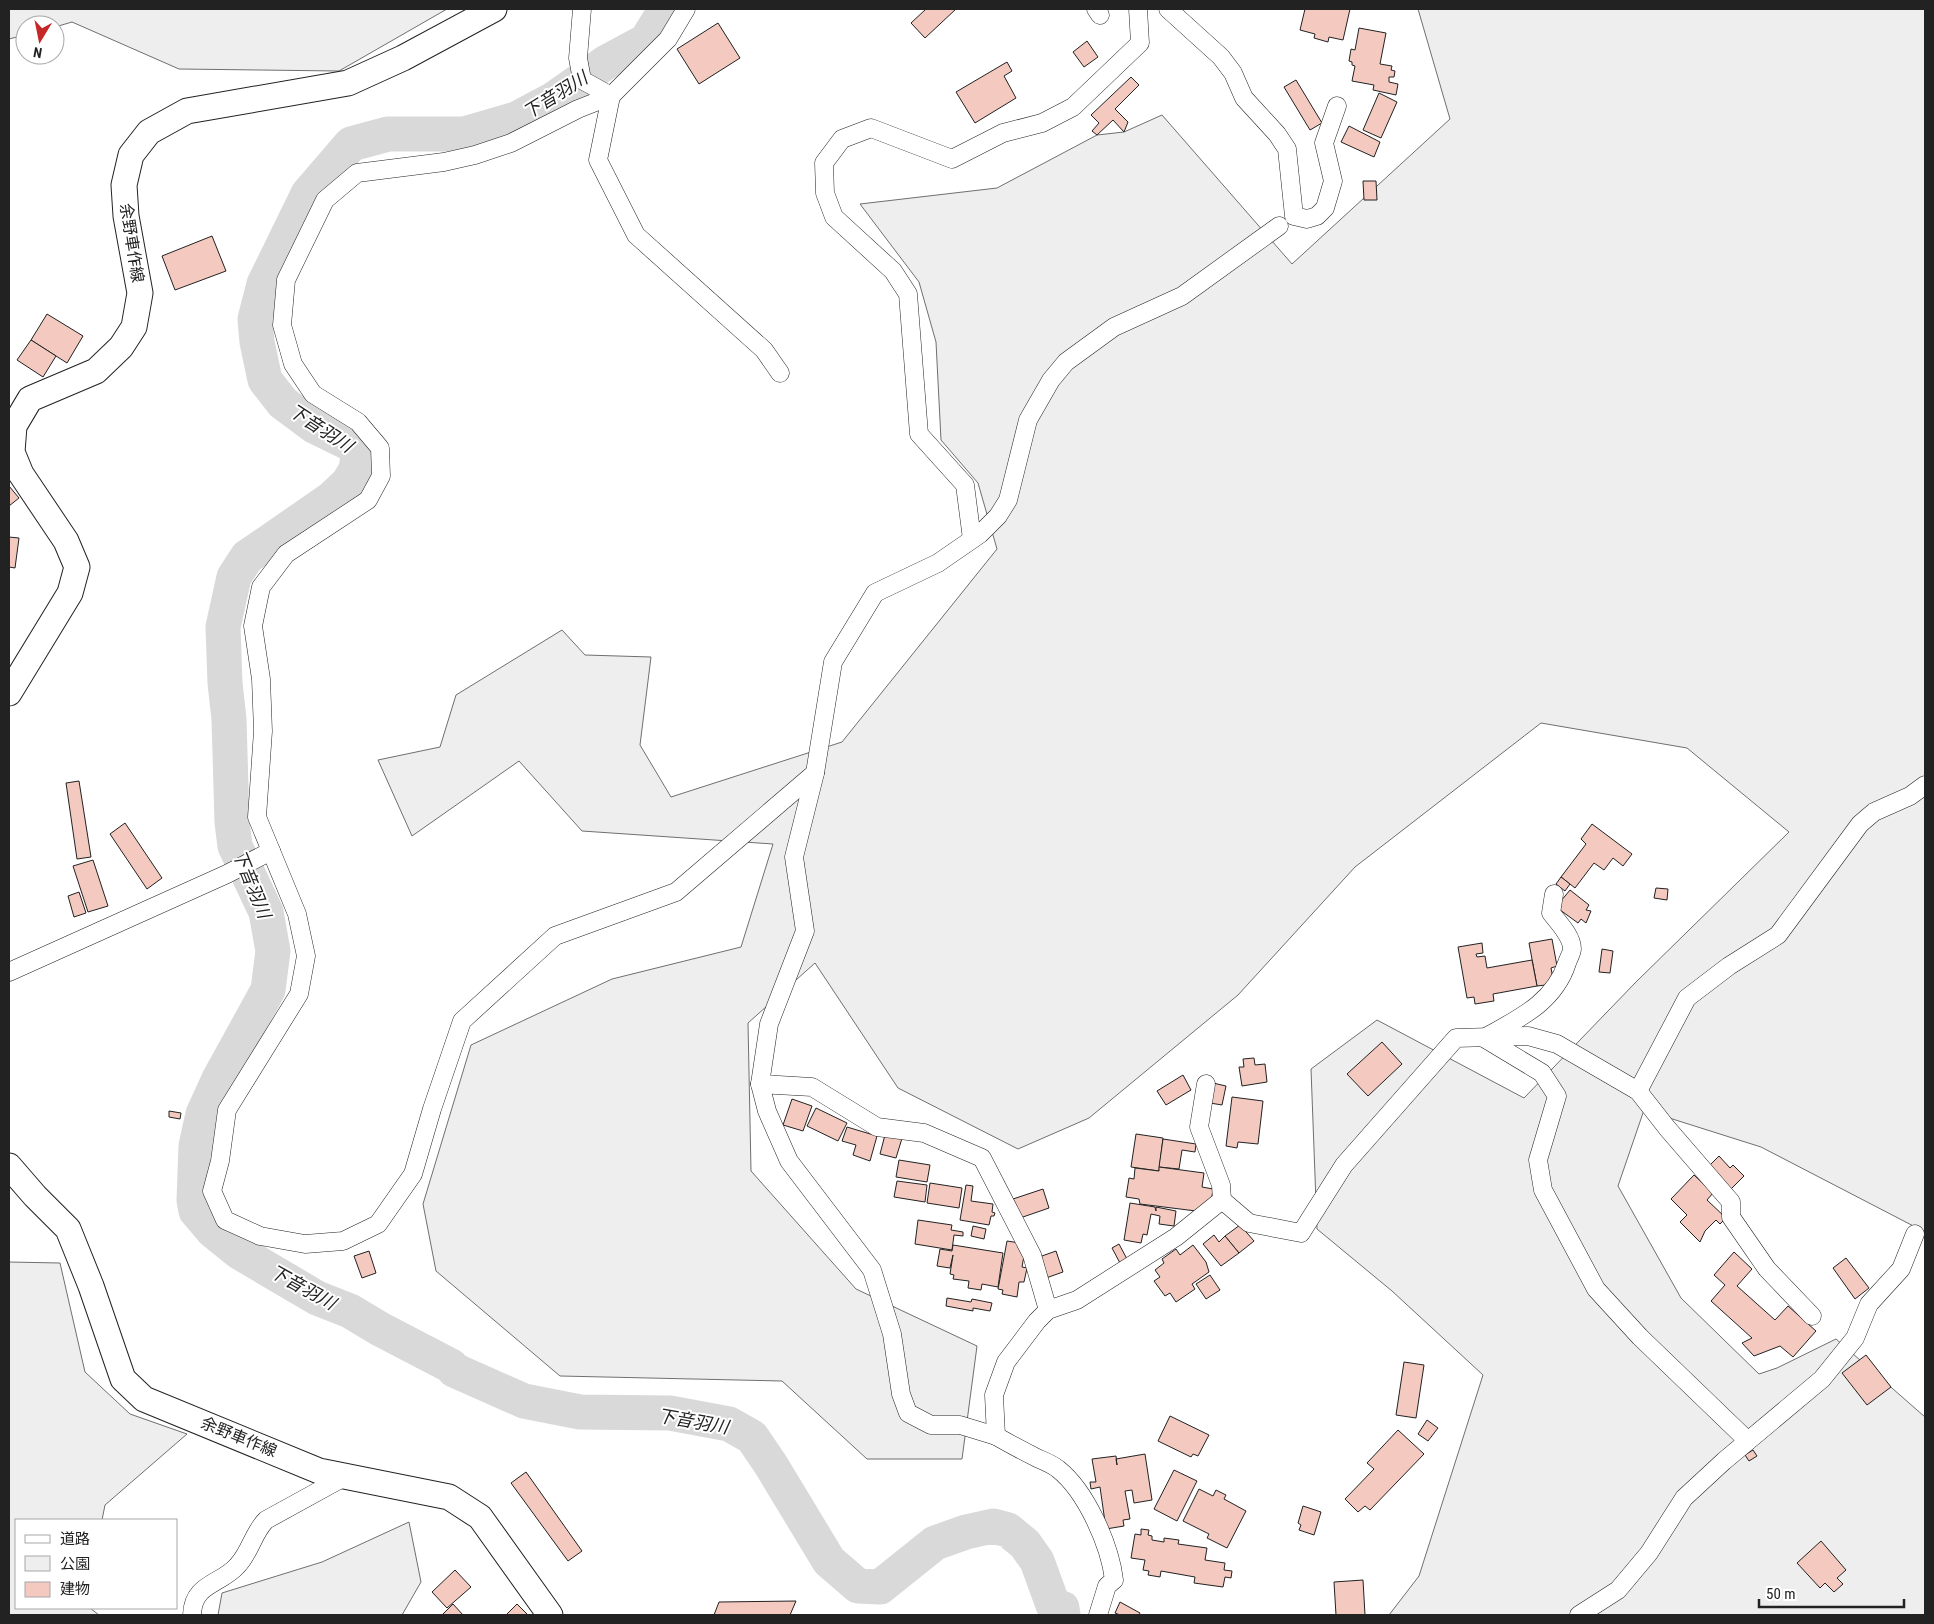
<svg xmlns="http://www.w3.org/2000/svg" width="1934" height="1624" font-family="'Roboto Condensed','Noto Sans JP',sans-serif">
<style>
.green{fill:#eee;stroke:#6f6f6f}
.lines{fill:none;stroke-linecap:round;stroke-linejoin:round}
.river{stroke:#d9d9d9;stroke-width:35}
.building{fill:#f3c9c0;stroke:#222}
.street-casing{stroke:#222;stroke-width:19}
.secondary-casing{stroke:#222;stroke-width:27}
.street{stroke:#fff;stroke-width:18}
.secondary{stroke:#fff;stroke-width:25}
.labels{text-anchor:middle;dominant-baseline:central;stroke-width:4;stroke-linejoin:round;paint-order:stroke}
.street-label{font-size:16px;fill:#222;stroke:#fff}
.water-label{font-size:18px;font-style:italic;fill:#222;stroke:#fff}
</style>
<rect width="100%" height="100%" fill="#fff"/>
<!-- green -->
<g class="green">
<path d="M9,9H447L339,71L179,69L72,22L55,27V25H25V35L9,39Z"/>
<path d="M1418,9H1925V1232L1761,1147L1644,1110L1618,1186L1681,1298L1759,1374L1777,1368L1836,1339L1925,1417V1615H1389L1419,1576L1483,1375L1392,1291L1317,1229L1311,1069L1377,1020L1524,1098L1636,982L1789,832L1687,748L1541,723L1355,867L1238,995L1089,1118L1018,1149L898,1088L815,963L748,1023L751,1171L856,1289L977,1346L962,1459H867L782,1381L560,1376L436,1271L423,1204L471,1045L612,979L741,947L773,844L582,831L519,761L412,836L378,760L440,747L456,695L562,630L585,655L651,657L640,745L671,797L842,742L997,549L978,483L941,440L936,342L919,282L860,204L997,188L1097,135L1124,132L1162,115L1292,264L1450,119Z"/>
<path d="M9,1262L60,1263L85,1372L130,1414L187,1434L105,1505L102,1520H16V1608H90L99,1615H9Z"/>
<path d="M409,1522L421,1582L402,1615H218L222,1593L322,1562Z"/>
</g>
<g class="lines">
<!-- river -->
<path class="river" d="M666,9L646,41L605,63L552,100L516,119L464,134H388L351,144L308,194L264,284L255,319L257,342L265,380L283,403L314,426L359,448L356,470L348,483L331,499L247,557L234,577L223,627L225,683L229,719L232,822L235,846L266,912L273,951L268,990L219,1079L203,1114L196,1146L194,1200L196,1211L213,1231L239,1252L317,1298L350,1311L380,1329L451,1366L454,1370L524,1401L580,1412L670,1413L729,1424L752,1437L771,1465L829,1561L858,1586L880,1587L935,1543L966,1532L993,1526L1008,1530L1025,1544L1037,1561L1053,1605L1062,1608L1063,1615"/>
</g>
<!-- building -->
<g class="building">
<path d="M926,9H956L925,38L911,23Z"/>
<path d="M1305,9H1350L1343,40L1329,37L1328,42L1314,38L1315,34L1300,30Z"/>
<path d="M718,23L740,58L699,84L677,49Z"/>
<path d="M1359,28L1386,33L1380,64L1392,66L1391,70L1395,71L1394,77H1389V82L1398,84L1396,95L1373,90L1374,85L1352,81L1355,66L1352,65V62L1349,61L1351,49L1355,50Z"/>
<path d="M1087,41L1098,57L1084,67L1073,52Z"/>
<path d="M1007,62L1012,71L1004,76L1016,98L975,123L956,92Z"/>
<path d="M1131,77L1139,85L1115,109L1128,122L1124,132L1113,120L1097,135L1092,131L1099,123L1091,115Z"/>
<path d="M1296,80L1322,123L1310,130L1284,87Z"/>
<path d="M1379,93L1397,102L1381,138L1363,130Z"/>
<path d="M1349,126L1380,142L1374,157L1341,142Z"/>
<path d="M1363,181H1376L1377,200H1364Z"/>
<path d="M212,236L226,271L175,290L162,256Z"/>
<path d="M47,314L83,336L67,363L31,340Z"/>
<path d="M31,340L56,356L43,377L17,360Z"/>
<path d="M9,486L19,498L9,506Z"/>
<path d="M9,537L19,538L15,568L9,567Z"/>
<path d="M79,781L91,857L77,859L66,783Z"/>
<path d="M125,823L162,878L147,889L110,834Z"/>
<path d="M1592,824L1632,854L1623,866L1613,858L1604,870L1594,863L1575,888L1561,877L1586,844L1581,839Z"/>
<path d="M93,860L108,906L88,912L73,866Z"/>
<path d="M1561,877L1570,884L1565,891L1556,884Z"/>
<path d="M1656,888L1668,889L1667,900L1654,898Z"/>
<path d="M1570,890L1589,905L1586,910L1591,911L1586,923L1581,919L1578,923L1556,907Z"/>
<path d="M79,892L86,913L74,917L68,896Z"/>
<path d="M1552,939L1557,966L1551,968L1554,984L1537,986L1529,943Z"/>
<path d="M1482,943L1483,953L1476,954L1477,957L1485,956L1487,968L1532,960L1537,986L1493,994L1494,1001L1475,1004L1474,997L1467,998L1458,947Z"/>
<path d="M1602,949L1613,951L1610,973L1599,972Z"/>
<path d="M1382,1042L1402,1064L1368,1096L1347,1074Z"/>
<path d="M1254,1058L1255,1065L1265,1064L1267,1082L1242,1086L1239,1067H1244L1243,1059Z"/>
<path d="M1183,1075L1191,1090L1166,1105L1157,1091Z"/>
<path d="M1213,1083L1226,1086L1222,1105L1210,1103Z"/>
<path d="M1232,1097L1263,1101L1258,1144L1238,1142L1237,1148L1226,1146Z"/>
<path d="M792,1099L812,1106L803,1131L783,1125Z"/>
<path d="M816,1108L847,1123L838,1141L807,1126Z"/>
<path d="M169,1111L181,1113L180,1119L169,1117Z"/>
<path d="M847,1127L877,1136L870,1161L853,1155L856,1145L842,1141Z"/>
<path d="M886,1131L903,1135L896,1158L880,1154Z"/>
<path d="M1136,1134L1163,1138L1159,1171L1131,1167Z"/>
<path d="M1163,1139L1196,1144L1195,1152L1182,1150L1179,1169L1159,1167Z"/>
<path d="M1719,1156L1730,1168L1733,1165L1744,1176L1730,1190L1710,1165Z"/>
<path d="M899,1160L930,1165L927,1182L896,1177Z"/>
<path d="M1159,1167L1204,1173L1202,1187L1213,1189L1211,1203L1196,1211L1140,1204L1139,1199L1126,1197L1129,1178L1134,1179L1135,1168L1159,1171Z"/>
<path d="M1694,1175L1713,1193L1707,1200L1726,1218L1720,1224L1716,1220L1705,1231L1700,1242L1680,1222L1687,1215L1671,1199Z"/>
<path d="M897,1181L927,1185L925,1202L894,1197Z"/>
<path d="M930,1183L962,1188L959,1208L927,1203Z"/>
<path d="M966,1185L973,1186L971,1201L993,1204L992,1212L995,1213L994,1216H991L989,1225L960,1220Z"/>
<path d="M1043,1189L1049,1208L1020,1218L1013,1199Z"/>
<path d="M1130,1203L1155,1207L1156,1211V1207L1176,1211L1174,1226L1159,1224L1160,1216L1151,1214L1147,1235L1143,1234L1141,1243L1124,1240Z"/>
<path d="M918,1220L952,1225L951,1230L963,1232V1236L954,1235L952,1250L915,1244Z"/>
<path d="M1240,1225L1254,1241L1239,1253L1225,1236Z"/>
<path d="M973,1226L986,1229L984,1239L971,1236Z"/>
<path d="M1214,1235L1219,1242L1225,1236L1239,1253L1221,1266L1203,1244Z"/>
<path d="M1007,1241L1026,1244L1022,1267L1027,1268L1024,1282H1019L1017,1297L1002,1294L1003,1290L998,1289Z"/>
<path d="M1119,1244L1127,1259L1120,1263L1112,1248Z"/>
<path d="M953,1245L1003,1253L998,1287L982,1284L981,1290L968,1288L969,1281L953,1279L954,1275L950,1274L953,1255L950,1268L937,1266L940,1249L952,1251Z"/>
<path d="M1193,1245L1206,1262L1209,1272L1192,1284L1195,1289L1176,1302L1170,1293L1165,1296L1154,1281L1160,1277L1155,1270L1164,1263L1162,1259L1176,1249L1180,1255Z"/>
<path d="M369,1251L376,1273L362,1278L354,1256Z"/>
<path d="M1056,1251L1063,1272L1046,1278L1039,1257Z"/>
<path d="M1734,1252L1752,1269L1737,1286L1775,1320L1788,1306L1816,1331L1793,1357L1780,1346L1754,1356L1742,1343L1752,1338L1711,1301L1725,1285L1714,1275Z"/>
<path d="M1846,1258L1869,1288L1855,1299L1833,1268Z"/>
<path d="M1210,1275L1220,1290L1206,1299L1196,1284Z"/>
<path d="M947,1298L971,1302L972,1299L992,1303L990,1311L973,1308V1311L946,1306Z"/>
<path d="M1866,1355L1891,1387L1867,1405L1842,1373Z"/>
<path d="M1404,1362L1424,1365L1416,1418L1396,1415Z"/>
<path d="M1170,1416L1209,1435L1198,1456L1193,1454L1191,1457L1158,1441Z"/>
<path d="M1427,1420L1438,1428L1428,1441L1418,1434Z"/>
<path d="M1398,1430L1424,1454L1370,1510L1365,1506L1358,1512L1345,1499L1374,1469L1367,1463Z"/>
<path d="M1753,1450L1757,1456L1749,1461L1745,1455Z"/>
<path d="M1145,1454L1152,1500L1134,1503L1132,1490L1125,1491L1130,1519L1123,1520L1124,1526L1106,1529L1100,1487L1091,1489L1090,1482H1096L1092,1459L1116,1456L1117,1465L1116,1459Z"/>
<path d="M1174,1470L1197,1481L1177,1521L1154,1509Z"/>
<path d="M526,1472L582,1551L568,1561L511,1483Z"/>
<path d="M1199,1489L1213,1496L1216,1490L1226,1495L1224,1499L1246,1511L1227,1548L1207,1538L1209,1534L1183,1521Z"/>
<path d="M1303,1506L1321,1512L1314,1535L1299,1530L1301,1525L1298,1523Z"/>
<path d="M1141,1529L1149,1530L1148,1535L1152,1536V1540L1164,1542V1538L1179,1540L1178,1544L1207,1548L1205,1560L1225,1563L1224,1570L1232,1571L1231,1578L1225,1577L1223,1587L1194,1583L1195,1577L1161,1571L1160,1577L1148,1575L1149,1571L1143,1570L1145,1560L1131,1558L1135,1534L1141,1535Z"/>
<path d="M1821,1541L1846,1570L1837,1578L1843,1584L1834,1592L1825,1583L1820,1588L1797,1563Z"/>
<path d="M455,1570L471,1587L447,1608L432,1592Z"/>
<path d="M1363,1580L1365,1615H1336L1334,1582Z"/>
<path d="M796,1601L790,1615H714L719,1602Z"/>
<path d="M1120,1602L1140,1613L1139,1615H1120L1115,1613Z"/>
<path d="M453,1604L463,1615H442Z"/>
<path d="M517,1604L528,1615H506Z"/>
</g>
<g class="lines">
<defs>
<g id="street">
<path d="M582,9L578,58L582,80L611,96"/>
<path d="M686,9L668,39L611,96L578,109L511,143L475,155L444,162L357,173L325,200L286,280L282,325L293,364L313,394L358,422L380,448L381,476L368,500L286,554L261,587L253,626L261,679L263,731L257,817L297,914L306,956L299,994L227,1110L220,1161L212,1191L225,1220L260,1236L305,1244L343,1241L378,1224L413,1174L432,1109L462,1021L555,936L676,892L815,773"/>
<path d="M1096,9L1100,15"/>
<path d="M1168,9L1221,57L1233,73L1244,98L1277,134L1287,149L1294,216L1307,219L1317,216L1325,208L1333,181L1324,143L1337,106"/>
<path d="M611,96L598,160L636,235L764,350L780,373"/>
<path d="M972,539L965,485L919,434L908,294L893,271L834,217L825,193L824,163L842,139L871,128L952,159L1003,133L1042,123L1073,107L1140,43L1138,9"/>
<path d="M1554,894L1551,913C1558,922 1572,936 1572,949C1572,953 1568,959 1567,963C1554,1003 1518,1019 1484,1038L1542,1073L1557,1096L1538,1160L1543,1190L1596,1289L1640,1337L1748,1441"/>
<path d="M9,972L227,874L271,851"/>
<path d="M760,1084L767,1111L789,1161L872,1270L892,1334L901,1394L908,1413L931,1425H960L996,1436"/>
<path d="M1206,1084L1199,1127L1221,1185L1222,1200"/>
<path d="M1638,1091L1687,998L1729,966L1778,935L1860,824L1874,812L1910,796L1925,785"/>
<path d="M1048,1310L1032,1255L982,1158L924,1133L877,1127L812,1087L760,1084L769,1024L805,931L794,857L815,773L833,662L875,593L938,563L980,534L998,516L1008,500L1028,420L1051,380L1066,362L1114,327L1182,296L1279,226"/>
<path d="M192,1615C193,1583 220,1585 237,1566C250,1553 253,1533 266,1520L346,1476"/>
<path d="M1098,1615L1107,1586L1114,1580C1110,1545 1086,1491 1058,1469C1052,1464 1044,1461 1037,1458C1023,1451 1010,1444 996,1436L994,1395L1006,1362L1037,1321L1048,1310L1077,1300L1176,1237L1222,1200L1249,1223L1301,1233L1344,1165L1456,1038L1528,1036L1557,1044L1638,1091L1667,1128L1731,1202V1217L1767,1269L1812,1316"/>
<path d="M1579,1615L1618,1590L1649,1553L1684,1498L1724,1461L1822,1379L1855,1338L1869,1304L1901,1269L1915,1234"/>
</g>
<g id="secondary">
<path d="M9,693L70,593L77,567L66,541L21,474L12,452L14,426L30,399L96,371L121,347L134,327L140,293L126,216L124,185L131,155L149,132L187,111L348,83L403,58L494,9"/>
<path d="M9,1166L35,1196L68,1229L91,1286L123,1379L144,1399L319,1471L449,1497L480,1517L550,1615"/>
</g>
</defs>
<!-- street casing -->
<use href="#street" class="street-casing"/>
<!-- secondary casing -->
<use href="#secondary" class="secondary-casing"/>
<!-- street -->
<use href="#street" class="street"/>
<!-- secondary -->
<use href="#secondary" class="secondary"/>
</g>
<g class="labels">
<!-- street labels -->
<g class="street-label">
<text transform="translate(132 243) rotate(81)">余野車作線</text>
<text transform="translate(239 1437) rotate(22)">余野車作線</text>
</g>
<!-- water labels -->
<g class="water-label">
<text transform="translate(555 95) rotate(-32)">下音羽川</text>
<text transform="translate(321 428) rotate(33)">下音羽川</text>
<text transform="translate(252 884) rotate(68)">下音羽川</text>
<text transform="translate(303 1287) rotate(29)">下音羽川</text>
<text transform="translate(693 1421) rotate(10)">下音羽川</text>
</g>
</g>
<!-- border -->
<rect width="1934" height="1624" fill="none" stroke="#222222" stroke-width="20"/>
<!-- legend -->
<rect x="15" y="1519" width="162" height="90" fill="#ffffff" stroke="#a7a7a7"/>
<rect x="25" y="1535" width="25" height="8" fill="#ffffff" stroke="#a7a7a7"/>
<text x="60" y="1544" font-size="15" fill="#222222">道路</text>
<rect x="25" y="1556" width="25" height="15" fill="#eeeeee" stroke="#a7a7a7"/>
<text x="60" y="1569" font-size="15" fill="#222222">公園</text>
<rect x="25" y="1582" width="25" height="15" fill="#f3c9c0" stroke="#a7a7a7"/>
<text x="60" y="1594" font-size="15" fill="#222222">建物</text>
<!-- north arrow -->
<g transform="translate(40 40) rotate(190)"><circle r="24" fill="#ffffff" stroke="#a7a7a7"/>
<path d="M0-4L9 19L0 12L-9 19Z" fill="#c62828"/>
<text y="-8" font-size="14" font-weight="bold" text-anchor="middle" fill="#222222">N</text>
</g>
<!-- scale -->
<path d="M1759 1599v8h145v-8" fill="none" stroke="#222222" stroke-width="2.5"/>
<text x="1766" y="1599" font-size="15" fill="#222222" stroke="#ffffff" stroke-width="4" paint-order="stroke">50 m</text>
</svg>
